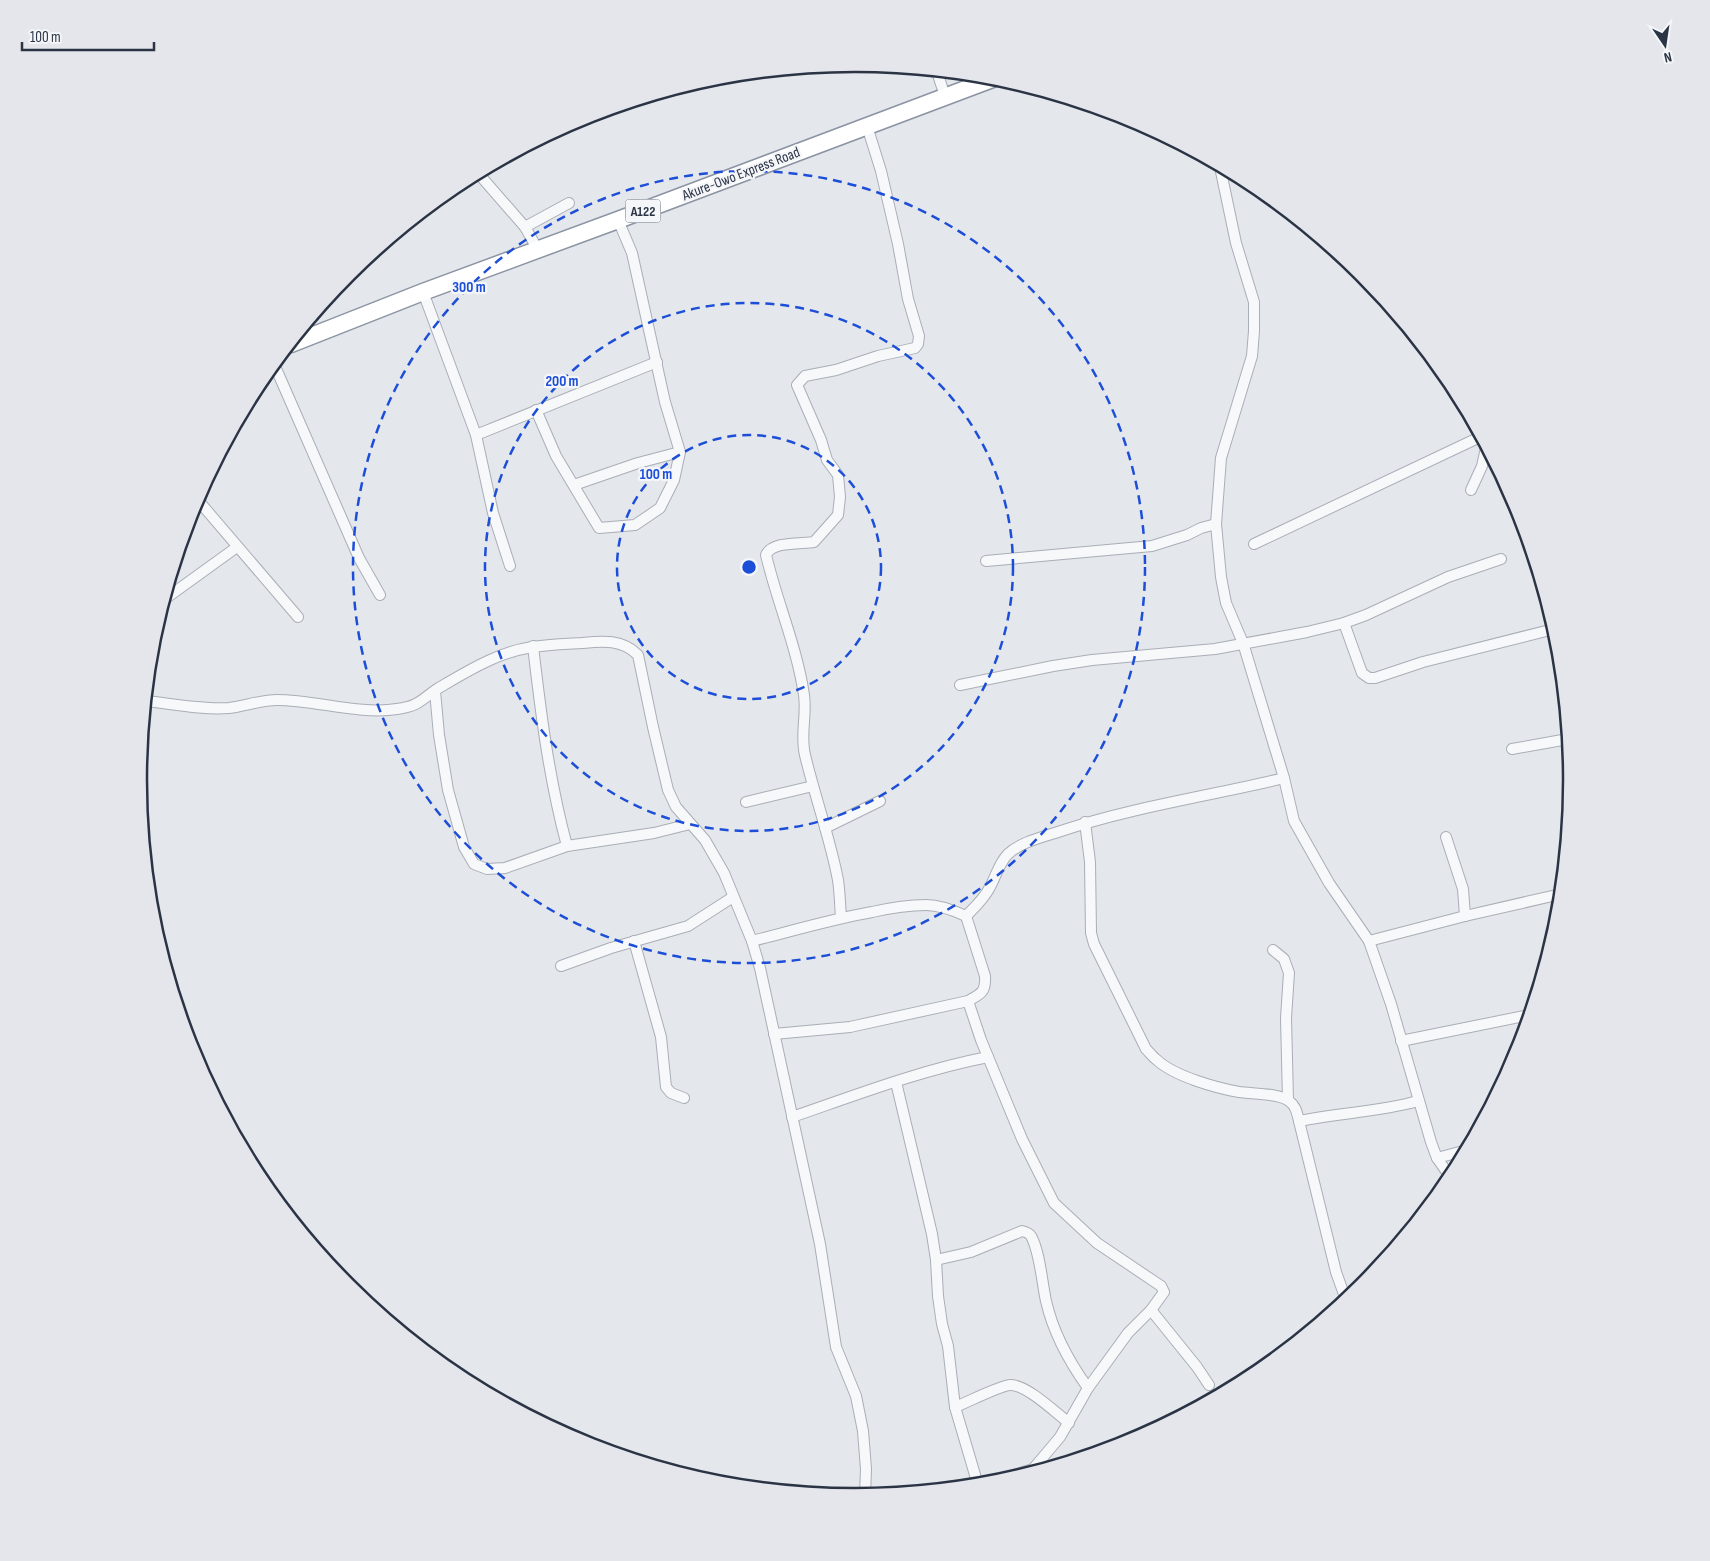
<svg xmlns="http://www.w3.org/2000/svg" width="1710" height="1561" font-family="'Sofia Sans Condensed',sans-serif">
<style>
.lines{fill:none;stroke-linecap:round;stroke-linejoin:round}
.minor-casing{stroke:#a9aeb7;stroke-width:12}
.trunk-casing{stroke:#8b94a3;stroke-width:19}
.minor{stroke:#f7f8fa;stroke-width:10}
.trunk{stroke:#fff;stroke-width:16}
.ring{fill:none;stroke:#1d4ed8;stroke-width:2.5;stroke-dasharray:9 6}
.labels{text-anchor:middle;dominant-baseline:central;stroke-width:4.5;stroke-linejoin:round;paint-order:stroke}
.shield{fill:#f4f6f9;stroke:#676e7b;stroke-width:1}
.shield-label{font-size:14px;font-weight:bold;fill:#2b3445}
.street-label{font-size:15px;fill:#2b3445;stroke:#f4f6f9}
.rim{fill:none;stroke:#2b3445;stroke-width:2.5}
.centre{fill:#1d4ed8;stroke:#f4f6f9;stroke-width:2.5}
.ring-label{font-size:15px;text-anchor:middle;font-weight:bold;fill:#1d4ed8;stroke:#f4f6f9;stroke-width:4.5;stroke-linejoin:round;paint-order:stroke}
</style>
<rect width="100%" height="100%" fill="#e4e7ec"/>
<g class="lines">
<defs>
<g id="minor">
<path d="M937,72L945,96"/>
<path d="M1220,167L1236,243L1254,302V331L1252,356L1221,458L1216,524L1221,577L1226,603L1243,643L1284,778L1294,821L1329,883L1369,941L1391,1004L1431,1142L1437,1158L1451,1178"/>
<path d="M478,173L525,227L538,250"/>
<path d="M525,227L569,203"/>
<path d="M423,292L476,435L493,513L510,566"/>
<path d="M274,364L359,558L380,595"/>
<path d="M536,410L556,456L599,528L635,525L660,508L674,480L680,452L665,402L632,253L618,220"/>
<path d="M476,435L657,362"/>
<path d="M574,485L638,463L680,452"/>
<path d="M1471,490L1482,466L1486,448"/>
<path d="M197,499L298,617"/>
<path d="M1254,544L1480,437"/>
<path d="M986,561L1152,546L1187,535L1201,528L1216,524"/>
<path d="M165,599L237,547"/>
<path d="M1344,623L1362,673L1369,678H1375L1423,662L1554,629"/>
<path d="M533,646C541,715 549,779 567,846"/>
<path d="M148,683L157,626"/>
<path d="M960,685L1053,666L1092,660L1215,649L1307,632L1344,623L1366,615L1448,577L1501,559"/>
<path d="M435,691L439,735L448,790L464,847L474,864L487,869L505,868L567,846L654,833L690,824"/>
<path d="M146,701C173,704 202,710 229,708C245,706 261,700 277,700C315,700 360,715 397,709C419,706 421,700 437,689C454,679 472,668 490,660C522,645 547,645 582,643C603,641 622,639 638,655L653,727L668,790L676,807L705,840L724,873L752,941L760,968L820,1244L836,1347L856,1396L863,1431L866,1469L865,1496"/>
<path d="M1512,749L1568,739"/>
<path d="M746,802L813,786"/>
<path d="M1085,822L1090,862L1091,933L1094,944L1146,1049C1150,1053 1153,1057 1157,1060C1174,1076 1216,1088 1239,1092C1253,1094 1278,1093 1289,1101C1296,1106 1297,1113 1299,1121C1338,1113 1379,1112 1418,1101"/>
<path d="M825,828L880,801"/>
<path d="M1446,837L1463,889L1465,916"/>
<path d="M841,918C840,906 840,893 838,880C830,838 815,797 805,755C800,735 807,715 804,695C797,647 777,602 766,555C772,541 801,544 814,542L838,515L840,497L838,475L827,460L821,440L797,385L805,376L836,370L878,356L915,348L918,344L919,336L908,299L898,244L881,171L867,126"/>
<path d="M634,941L661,1037L666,1087L671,1093L684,1098"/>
<path d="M752,941C792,931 832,919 872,912C890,908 907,905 926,905C940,905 953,910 966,916C975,907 984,899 990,887C996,876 999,863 1008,854C1022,841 1044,837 1061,831C1133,807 1209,796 1284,778"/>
<path d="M1369,941L1465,916L1561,894"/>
<path d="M1273,950L1284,959L1289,973L1286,1018L1288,1100"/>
<path d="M561,966L611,948L688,926L733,897"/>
<path d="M968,1001L981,1040L1022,1139L1054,1203L1097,1243L1161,1286L1164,1292L1151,1310L1128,1333L1088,1388L1060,1437L1033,1469L982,1485"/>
<path d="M774,1034L850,1027L968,1001C981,994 986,992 985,976L966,916"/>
<path d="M1401,1041L1529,1015"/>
<path d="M896,1082L932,1234L936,1260L938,1296L942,1324L948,1346L955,1407L978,1485"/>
<path d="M792,1117C856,1095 921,1070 988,1057"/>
<path d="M1299,1121L1336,1272L1346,1300"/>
<path d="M1437,1158L1467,1150"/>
<path d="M936,1260L971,1252L1022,1231C1026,1232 1029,1233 1031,1236C1040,1252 1042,1283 1046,1301C1053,1332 1070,1363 1088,1388"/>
<path d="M1151,1310L1197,1367L1209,1385"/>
<path d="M955,1407C968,1402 999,1386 1010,1385C1026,1384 1056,1413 1069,1423"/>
</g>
<path id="trunk" d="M291,344L423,292L618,220L995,78"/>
</defs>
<!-- minor casing -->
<use href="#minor" class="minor-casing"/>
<!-- trunk casing -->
<use href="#trunk" class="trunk-casing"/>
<!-- minor -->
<use href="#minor" class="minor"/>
<!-- trunk -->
<use href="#trunk" class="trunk"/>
</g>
<!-- distance rings -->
<g class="ring">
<circle cx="749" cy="567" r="132"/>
<circle cx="749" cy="567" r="264"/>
<circle cx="749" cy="567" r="396"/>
</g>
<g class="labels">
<!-- shield labels -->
<rect class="shield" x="625.5" y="199.5" width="35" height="23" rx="4"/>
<g class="shield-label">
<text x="643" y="211">A122</text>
</g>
<!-- street labels -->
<g class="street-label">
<text transform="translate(741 174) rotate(-21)">Akure-Owo Express Road</text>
</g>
</g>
<!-- crop -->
<path d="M0 0H1710V1561H0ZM147 780a708 708 0 1 1 1416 0a708 708 0 1 1-1416 0Z" fill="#e4e6eb" fill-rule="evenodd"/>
<path class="rim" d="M147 780a708 708 0 1 1 1416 0a708 708 0 1 1-1416 0Z"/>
<circle cx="749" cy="567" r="8" class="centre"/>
<g class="ring-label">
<text x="469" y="292">300 m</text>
<text x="562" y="386">200 m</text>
<text x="656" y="479">100 m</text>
</g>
<!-- north arrow -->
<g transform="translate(1665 45) rotate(167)" stroke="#f4f6f9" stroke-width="4" paint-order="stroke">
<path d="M0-4L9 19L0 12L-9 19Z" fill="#2b3445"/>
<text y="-8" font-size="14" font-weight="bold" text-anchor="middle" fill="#2b3445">N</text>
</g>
<!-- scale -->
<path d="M22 42v8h132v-8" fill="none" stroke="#2b3445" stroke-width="2.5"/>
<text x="30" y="42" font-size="15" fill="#2b3445" stroke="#f4f6f9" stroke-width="4" paint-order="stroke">100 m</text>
</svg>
